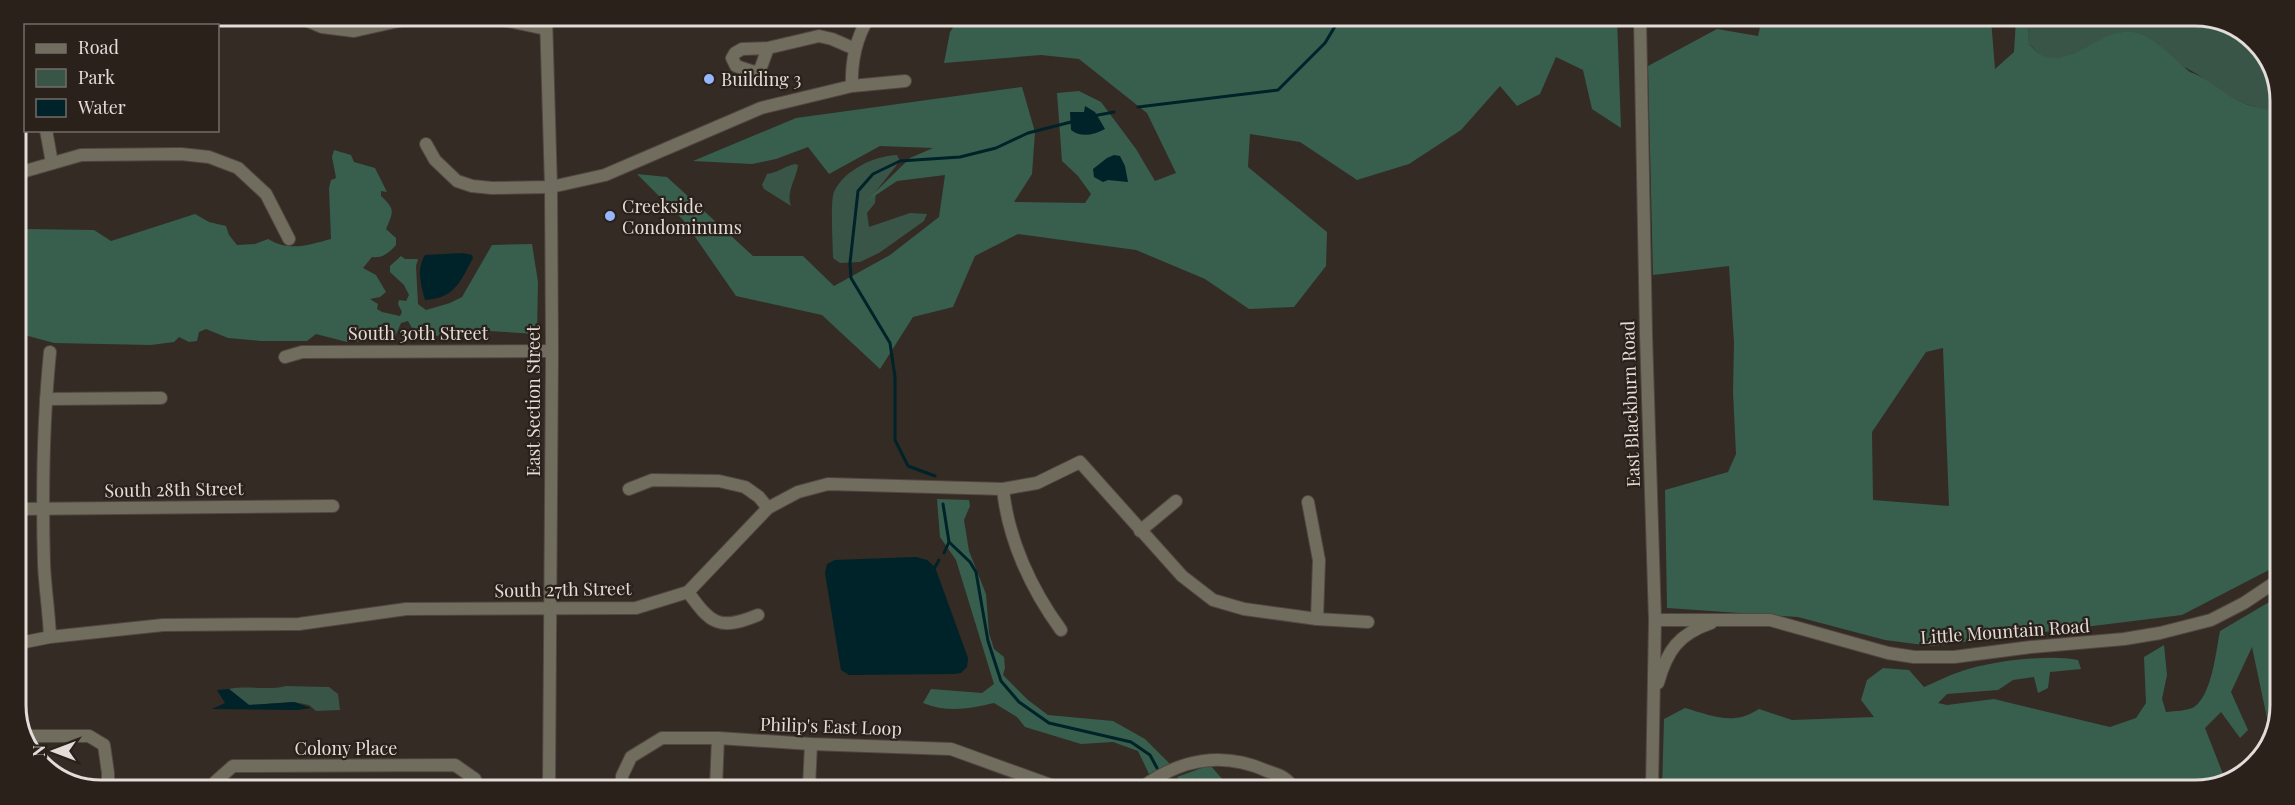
<svg xmlns="http://www.w3.org/2000/svg" width="2295" height="805" font-family="'Playfair Display',serif">
<style>
.green{fill:#395548}
.forest{fill:#385e4d;fill-rule:evenodd}
.water{fill:#002229}
.lines{fill:none;stroke-linecap:round;stroke-linejoin:round}
.stream{stroke:#002229;stroke-width:3}
.minor-casing{stroke:#504741;stroke-width:14}
.minor{stroke:#716d5e;stroke-width:12}
.poi-dot{fill:#96b6fd;stroke:#2a211b;stroke-width:2}
.labels{text-anchor:middle;dominant-baseline:central;stroke-width:4.5;stroke-linejoin:round;paint-order:stroke}
.poi-label{font-size:18px;fill:#e3dcd8;stroke:#2a211b;text-anchor:start}
.street-label{font-size:18px;fill:#e3dcd8;stroke:#2a211b}
.rim{fill:none;stroke:#e3dcd8;stroke-width:3}
</style>
<rect width="100%" height="100%" fill="#342b24"/>
<!-- green -->
<g class="green">
<path d="M2028,19H2221L2262,48L2280,95V113L2245,104L2223,93L2197,74L2122,32C2099,39 2073,61 2049,58C2040,56 2035,49 2029,44Z"/>
<path d="M897,155L900,161L876,191L875,203L867,213L869,227L910,213L927,214L924,221L879,253L860,262L840,263L833,258C833,245 830,202 834,192C844,170 874,156 897,155Z"/>
<path d="M795,164L798,165C796,180 786,191 791,206L764,189L762,185L767,174C777,173 785,166 795,164Z"/>
<path d="M286,686L329,687L338,694L340,710L316,711L309,705L294,702L249,705L229,689C248,685 267,691 286,686Z"/>
</g>
<!-- forest -->
<g class="forest">
<path d="M960,17L1617,18L1621,128L1592,109L1583,70L1556,57L1540,94L1517,106L1500,86L1461,130L1409,164L1357,180L1300,142L1250,134L1248,167L1327,232L1326,266L1294,307L1249,309L1205,279L1136,250L1018,234L975,256L953,307L913,317L880,369L822,315L736,296L684,221L637,174L667,177L753,256H803L834,286L890,255L939,217L945,175L897,181L864,203L910,158L933,148L880,146L829,174L808,147L776,159L752,164L693,161L796,118L1022,87L1035,132L1032,174L1014,202L1085,203L1091,194L1078,176L1062,161L1057,93L1079,91L1101,102L1136,149L1155,181L1176,173L1147,113L1079,59L1041,55L944,63L950,32Z"/>
<path d="M1762,18L1991,19L1995,69L2014,52L2016,19H2028L2029,44C2034,49 2040,56 2048,57C2080,63 2105,24 2137,33C2157,39 2174,59 2190,72C2208,78 2225,95 2243,103C2255,108 2268,108 2280,113L2277,564L2267,571L2182,615L1931,646L1885,640L1798,617L1667,608L1665,490L1728,472L1736,454L1733,392L1734,343L1729,266L1653,275L1648,66L1717,29L1758,36ZM1943,348L1949,506L1873,500L1872,432L1926,352Z"/>
<path d="M334,150L351,155L354,162L375,168L387,192L381,191V196C396,210 393,212 386,229L396,238V245C390,252 382,259 372,257L363,268L376,275L386,292L380,297L370,299L378,304L377,309L382,312L400,316L402,312L398,304L399,300L406,301L409,295L404,285L390,272V266L401,256L405,259H418L416,266L418,304L426,310L450,303L462,297L492,245L532,244L538,282L537,334L489,331L480,335L426,336L422,327L413,330L408,321L401,323L395,337L389,341L370,338L363,341L347,342L316,334L307,341H261L228,338L206,329L199,332L197,341L189,342L179,337L174,342L151,345L54,343L17,333L15,319V238L25,229L94,230L111,241L195,214L209,222L226,226L229,235L237,245L255,244L268,239C290,252 308,245 331,239L329,188L331,180L336,178L332,157Z"/>
<path d="M937,499L969,500L970,506L964,520L969,551L986,594L989,633L994,649L1004,657L1005,668L1003,675L1028,700L1048,715L1113,721L1145,739L1173,767L1149,774L1138,751L1113,742L1081,744L1025,727L1017,717L994,703C970,709 947,713 923,703L931,689L982,693L994,684L956,560L940,537Z"/>
<path d="M2276,598V731L2271,737L2252,647L2231,692L2248,730L2240,738L2221,712L2205,728L2225,779L2194,790L1662,789L1664,719L1685,708C1713,716 1733,726 1759,709L1792,720L1874,717L1861,700L1867,680L1883,668L1909,670L1924,687C1936,682 1949,675 1962,671C1992,661 2048,654 2078,660L2081,669L2050,672L2048,688L2038,693L2034,677L2013,680L1998,690L1947,694L1938,703L1947,705L1994,699L2110,727L2136,718L2146,703L2144,657L2164,645L2167,675L2162,699L2166,712C2174,711 2188,711 2194,707C2212,695 2216,651 2220,631Z"/>
<path d="M1210,765L1230,788H1186L1177,777Z"/>
</g>
<!-- water -->
<g class="water">
<path d="M1085,106L1095,112L1105,129C1094,135 1081,138 1071,130L1070,112H1084Z"/>
<path d="M1114,155L1120,156L1125,166L1128,182L1108,180L1103,182L1094,177L1093,169L1107,158Z"/>
<path d="M463,253L472,255L473,258C460,282 455,298 425,300C421,285 416,269 425,255Z"/>
<path d="M916,557L927,560L935,567L968,658L967,667L961,673L954,674L849,675L841,670L825,573L827,564L835,560Z"/>
<path d="M229,689L249,705L294,702L311,708L297,710L212,709L225,703L217,690Z"/>
</g>
<g class="lines">
<!-- stream -->
<g class="stream">
<path d="M1138,107L1278,90L1325,43L1340,18"/>
<path d="M1093,116L1114,112"/>
<path d="M935,476L908,466L895,440V377L890,343L851,278L850,263L858,191L873,174L900,161L960,157L996,148L1028,133L1075,121"/>
<path d="M943,504L949,542L970,562L976,572L988,641L1001,681L1019,702L1049,723L1131,742L1150,755L1157,768"/>
<path d="M944,553L949,542"/>
<path d="M935,567L939,560"/>
<path d="M1195,780L1203,788"/>
</g>
<defs>
<g id="minor">
<path d="M294,15L322,27L354,31L421,16"/>
<path d="M485,16L546,29"/>
<path d="M546,16L551,187L552,351L549,787"/>
<path d="M1640,18L1646,334L1655,620L1652,789"/>
<path d="M768,48L760,70L754,72L736,66L732,58L735,53L742,49L768,48L819,36L832,39L855,49"/>
<path d="M852,86C851,61 856,38 869,17"/>
<path d="M46,130L52,163"/>
<path d="M426,144L435,160L457,181L472,186L492,188L551,187L605,175L761,108L852,86L905,81"/>
<path d="M15,174L81,155L181,154L209,157L238,168L266,194L289,239"/>
<path d="M50,352C43,422 42,493 44,564C45,588 49,612 50,637"/>
<path d="M285,357L302,352L552,351"/>
<path d="M46,399L161,398"/>
<path d="M629,489L652,480L719,481L745,487L759,497L768,508"/>
<path d="M1003,489C1008,539 1031,589 1061,630"/>
<path d="M1308,502L1319,560L1317,619"/>
<path d="M15,509L333,506"/>
<path d="M1140,531L1176,501"/>
<path d="M688,592C711,624 719,631 758,615"/>
<path d="M1655,620H1770L1888,653L1914,657H1954L2031,647L2124,639L2160,633L2211,620L2244,603L2277,581"/>
<path d="M15,644L50,637L163,625L299,624L406,609L636,608L688,592L768,508L798,492L828,484L1003,489L1037,483L1080,462L1182,576L1213,600L1244,609L1317,619L1368,622"/>
<path d="M1658,683C1667,650 1679,634 1711,623"/>
<path d="M25,736H89L104,745L108,773V786"/>
<path d="M215,786V782L233,766L455,765L475,779L476,786"/>
<path d="M622,787V776L631,757L662,738H718L811,744L951,749L1059,788"/>
<path d="M716,787L718,738"/>
<path d="M809,787L811,744"/>
<path d="M1141,788C1180,759 1223,751 1267,771C1279,775 1287,777 1293,788"/>
</g>
</defs>
<!-- minor casing -->
<use href="#minor" class="minor-casing"/>
<!-- minor -->
<use href="#minor" class="minor"/>
</g>
<!-- markers -->
<g class="poi-dot">
<circle cx="709" cy="79" r="6"/>
<circle cx="610" cy="216" r="6"/>
</g>
<g class="labels">
<!-- poi labels -->
<g class="poi-label">
<text x="721" y="79">Building 3</text>
<text x="622" y="206">Creekside<tspan x="622" dy="21">Condominums</tspan></text>
</g>
<!-- street labels -->
<g class="street-label">
<text x="418" y="333">South 30th Street</text>
<text transform="translate(533 401) rotate(-90)">East Section Street</text>
<text transform="translate(1630 404) rotate(-92)">East Blackburn Road</text>
<text transform="translate(174 489) rotate(-1)">South 28th Street</text>
<text transform="translate(563 589) rotate(-1)">South 27th Street</text>
<text transform="translate(2005 631) rotate(-4)">Little Mountain Road</text>
<text transform="translate(831 726) rotate(2)">Philip's East Loop</text>
<text x="346" y="748">Colony Place</text>
</g>
</g>
<!-- crop -->
<path d="M0 0H2295V805H0ZM101 26H2195A75 75 0 0 1 2270 101V705A75 75 0 0 1 2195 780H101A75 75 0 0 1 26 705V101A75 75 0 0 1 101 26Z" fill="#2a211b" fill-rule="evenodd"/>
<path class="rim" d="M101 26H2195A75 75 0 0 1 2270 101V705A75 75 0 0 1 2195 780H101A75 75 0 0 1 26 705V101A75 75 0 0 1 101 26Z"/>
<!-- legend -->
<rect x="24" y="24" width="195" height="108" fill="#2a211b" stroke="#746c67" stroke-width="1.5"/>
<rect x="36" y="44" width="30" height="9" fill="#716d5e" stroke="#746c67" stroke-width="1.5"/>
<text x="78" y="54" font-size="18" fill="#e3dcd8">Road</text>
<rect x="36" y="69" width="30" height="18" fill="#395548" stroke="#746c67" stroke-width="1.5"/>
<text x="78" y="84" font-size="18" fill="#e3dcd8">Park</text>
<rect x="36" y="99" width="30" height="18" fill="#002229" stroke="#746c67" stroke-width="1.5"/>
<text x="78" y="114" font-size="18" fill="#e3dcd8">Water</text>
<!-- north arrow -->
<g transform="translate(54 751) rotate(270)" stroke="#2a211b" stroke-width="4.5" paint-order="stroke">
<path d="M0-4.5L10 22L0 15L-10 22Z" fill="#e3dcd8"/>
<text y="-9" font-size="16" font-weight="bold" text-anchor="middle" fill="#e3dcd8">N</text>
</g>
</svg>
